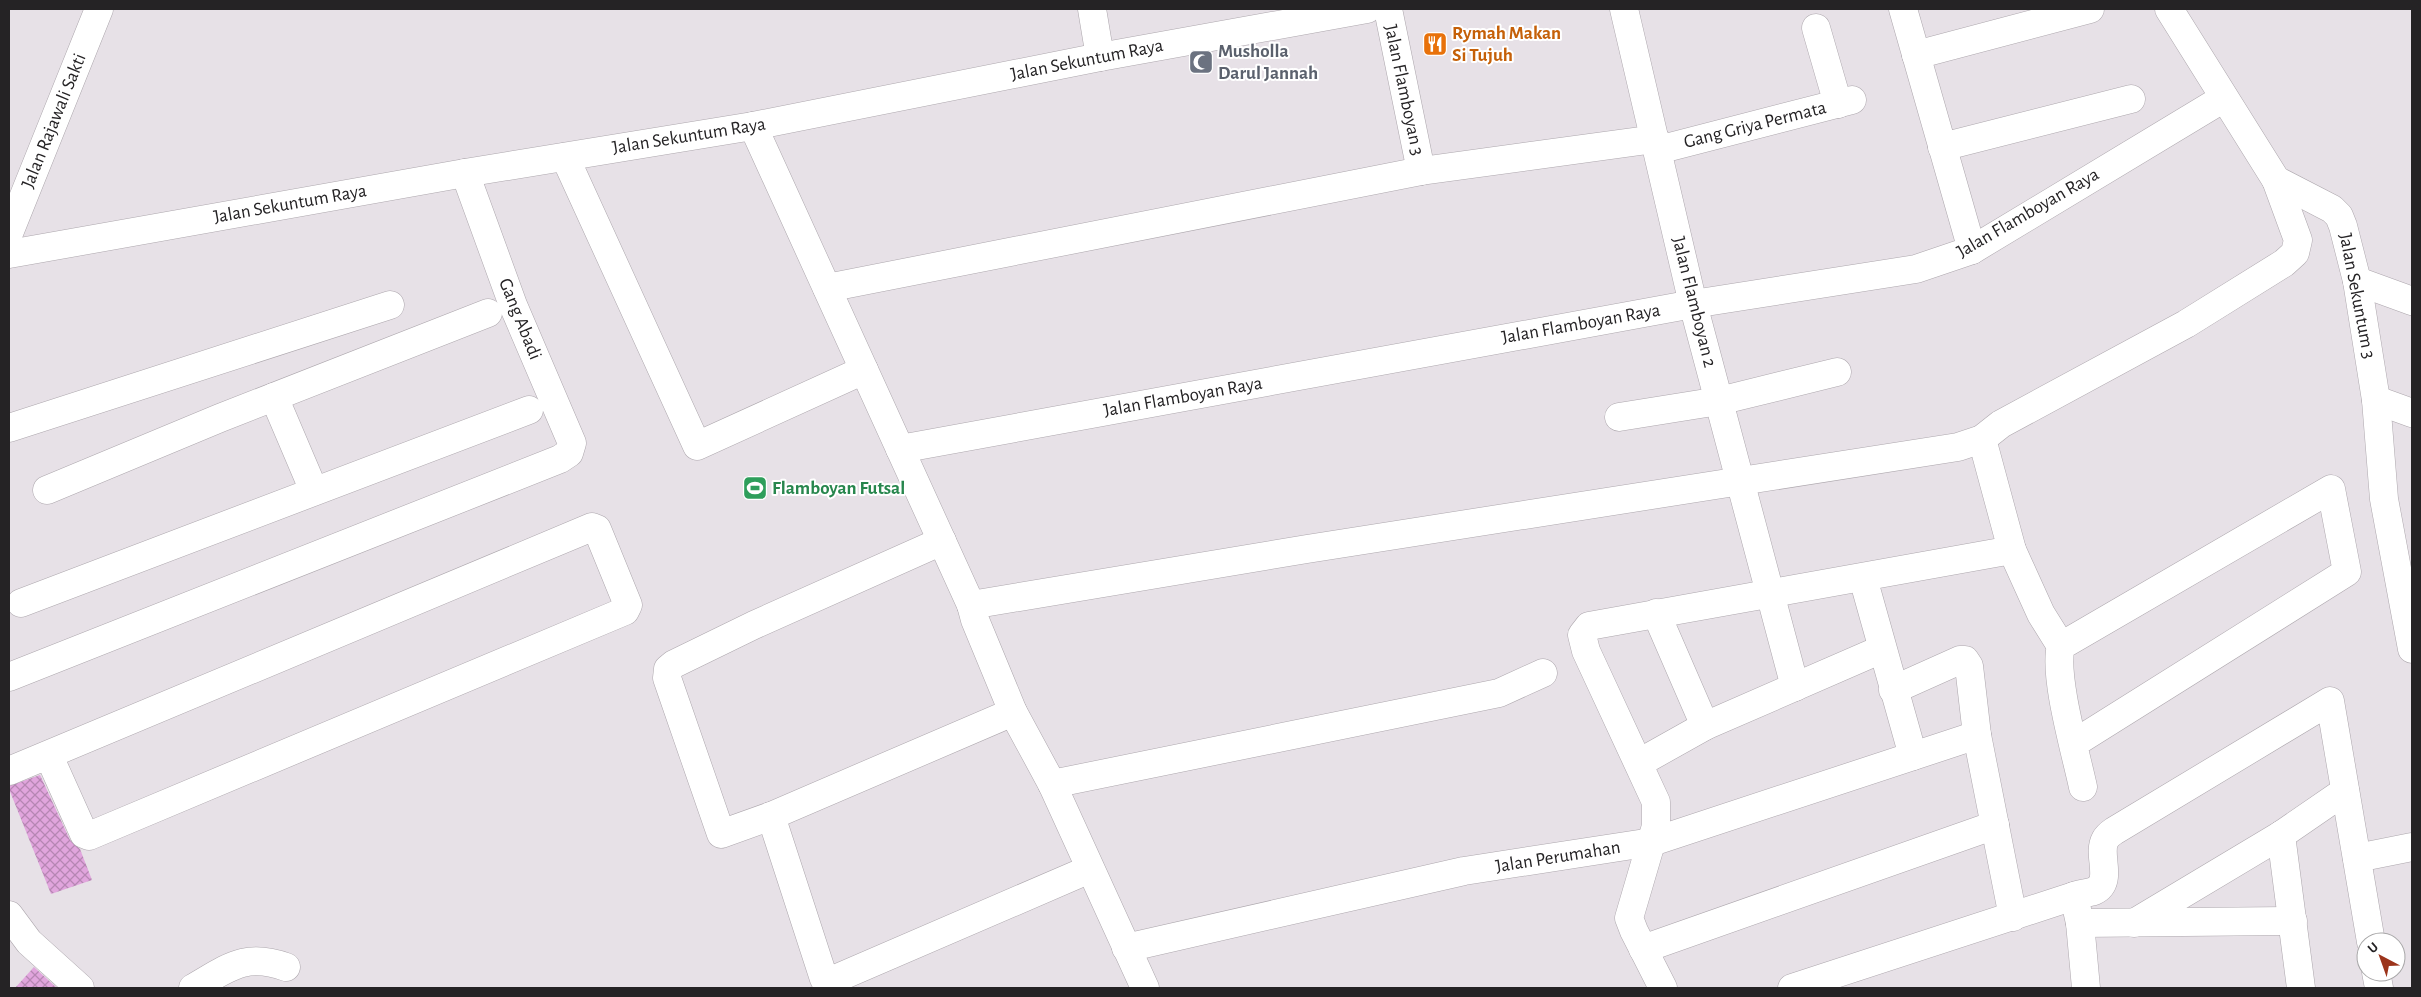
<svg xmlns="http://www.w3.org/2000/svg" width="2421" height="997" font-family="'Alegreya Sans',sans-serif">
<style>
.building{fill:url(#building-cross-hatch)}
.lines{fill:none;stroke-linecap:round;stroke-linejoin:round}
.minor-casing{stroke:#ada7ad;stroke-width:29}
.major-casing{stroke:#ada7ad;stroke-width:29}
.minor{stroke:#fff;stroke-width:28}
.major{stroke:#fff;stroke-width:28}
.labels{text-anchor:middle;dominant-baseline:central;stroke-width:4;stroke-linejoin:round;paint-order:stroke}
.food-label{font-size:19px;font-weight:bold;fill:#c56008;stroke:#fff;text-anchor:start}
.worship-label{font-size:19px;font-weight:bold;fill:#5b616d;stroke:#fff;text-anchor:start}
.street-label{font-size:19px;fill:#252325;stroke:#fff}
.leisure-label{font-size:19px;font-weight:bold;fill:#27864d;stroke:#fff;text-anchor:start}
</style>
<defs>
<pattern id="building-cross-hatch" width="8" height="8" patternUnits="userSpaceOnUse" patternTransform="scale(1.25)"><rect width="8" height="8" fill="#e1a5dd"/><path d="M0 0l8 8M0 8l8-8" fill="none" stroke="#b686b3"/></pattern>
</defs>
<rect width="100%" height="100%" fill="#e7e1e7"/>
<!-- building -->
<g class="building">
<path d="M40,775L70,840L80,849L92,880L51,894L9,789V786Z"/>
<path d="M34,967L35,968L57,988H15Z"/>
</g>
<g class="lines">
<defs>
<g id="minor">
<path d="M1092,9L1100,57"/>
<path d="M1388,9L1421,171"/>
<path d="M1624,9L1693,304L1795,687"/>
<path d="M1903,9L1972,250"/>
<path d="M2169,9L2276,180L2332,209L2339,216L2343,226L2357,281L2376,400L2384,499L2412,649"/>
<path d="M1816,28L1838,104"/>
<path d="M1916,55L2090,9"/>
<path d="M753,126L971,605L975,620L1013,712L1052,784L1145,988"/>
<path d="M1942,147L2131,99"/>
<path d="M1658,150L1852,100"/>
<path d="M565,157L697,446L864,370"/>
<path d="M9,254L465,173L753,126L1100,57L1367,9"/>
<path d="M2357,281L2412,301"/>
<path d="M827,288L1421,171L1655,139"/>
<path d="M274,397L314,491"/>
<path d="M2376,400L2412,413"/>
<path d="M1619,417L1719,401L1837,372"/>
<path d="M9,428L390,305"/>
<path d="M1982,439L2012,550L2041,614L2061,646"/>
<path d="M900,449L1693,304L1916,269L1972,250L2224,98"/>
<path d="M47,490L220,418L488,313"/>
<path d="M942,541L754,625L674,664L668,669L667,678L721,834L771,816L1013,712"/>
<path d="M1863,578L1913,756"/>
<path d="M21,603L529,410"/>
<path d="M971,605L1307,549L1958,447L1982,439L2001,424L2186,324L2284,263L2295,253L2298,240L2276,180"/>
<path d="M1656,613L1705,726"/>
<path d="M9,677L560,459L569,453L572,443L513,305L465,173"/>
<path d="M1893,690L1960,660H1965L1969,666L1977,735L2013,917"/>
<path d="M2073,744L2347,572L2331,489L2061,646C2053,675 2076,754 2083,787"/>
<path d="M1639,763L1705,726L1882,649"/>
<path d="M9,771L592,527L597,529L628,605L625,611L89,836L84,834L49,756"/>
<path d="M1052,784L1499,693L1543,673"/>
<path d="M771,816L824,979L828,982L1090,869"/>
<path d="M2281,835L2301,988"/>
<path d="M2357,858L2412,847"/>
<path d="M2080,923L2293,921"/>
<path d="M2134,923L2281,835L2345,791"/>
<path d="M1126,948L1464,871L1652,842L1977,735"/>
<path d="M1643,949L1995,825"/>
<path d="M2376,972L2379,988"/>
<path d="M193,988C228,968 245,952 286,967"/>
<path d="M1663,988L1634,931L1629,918L1656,826V802L1586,651L1582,635L1589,626L2012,550"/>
<path d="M1792,988L2074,896"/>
<path d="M2086,988L2080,923L2074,896C2080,894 2088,893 2094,891C2114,882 2097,855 2105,840C2107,836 2111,833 2114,831L2330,701L2371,942"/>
</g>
<g id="major">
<path d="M9,233L99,9"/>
<path d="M9,915L29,942L80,988"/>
</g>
</defs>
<!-- minor casing -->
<use href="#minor" class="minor-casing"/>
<!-- major casing -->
<use href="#major" class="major-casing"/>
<!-- minor -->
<use href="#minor" class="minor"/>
<!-- major -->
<use href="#major" class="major"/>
</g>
<!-- icons -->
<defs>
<symbol id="restaurant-square" viewBox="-11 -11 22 22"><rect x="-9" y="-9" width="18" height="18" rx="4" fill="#e8710a" stroke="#fff"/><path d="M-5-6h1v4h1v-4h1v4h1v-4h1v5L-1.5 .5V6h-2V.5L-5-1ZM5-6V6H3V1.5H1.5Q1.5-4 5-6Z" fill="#fff"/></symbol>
<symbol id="mosque-square" viewBox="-11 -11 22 22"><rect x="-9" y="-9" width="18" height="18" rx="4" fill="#6b7280" stroke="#fff"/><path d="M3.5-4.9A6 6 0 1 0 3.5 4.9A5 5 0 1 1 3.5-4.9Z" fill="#fff"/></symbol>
<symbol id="stadium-square" viewBox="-11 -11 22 22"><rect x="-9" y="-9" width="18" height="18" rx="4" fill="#2e9e5b" stroke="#fff"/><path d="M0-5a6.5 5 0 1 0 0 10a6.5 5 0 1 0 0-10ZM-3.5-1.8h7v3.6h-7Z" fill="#fff"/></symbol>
</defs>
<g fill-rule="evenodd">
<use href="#restaurant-square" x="1421" y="30" width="28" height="28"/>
<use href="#mosque-square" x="1187" y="48" width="28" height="28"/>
<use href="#stadium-square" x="741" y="474" width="28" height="28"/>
</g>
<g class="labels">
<!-- food labels -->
<g class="food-label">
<text x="1452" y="33">Rymah Makan<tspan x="1452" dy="22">Si Tujuh</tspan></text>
</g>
<!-- worship labels -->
<g class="worship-label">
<text x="1218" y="51">Musholla<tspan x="1218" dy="22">Darul Jannah</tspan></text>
</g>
<!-- street labels -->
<g class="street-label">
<text transform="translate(1087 60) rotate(-11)">Jalan Sekuntum Raya</text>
<text transform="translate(1404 90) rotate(78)">Jalan Flamboyan 3</text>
<text transform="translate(54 121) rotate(-68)">Jalan Rajawali Sakti</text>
<text transform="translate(1755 125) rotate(-14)">Gang Griya Permata</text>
<text transform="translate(689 136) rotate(-9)">Jalan Sekuntum Raya</text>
<text transform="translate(290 204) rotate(-10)">Jalan Sekuntum Raya</text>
<text transform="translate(2028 213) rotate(-30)">Jalan Flamboyan Raya</text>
<text transform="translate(2357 296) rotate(79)">Jalan Sekuntum 3</text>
<text transform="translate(1694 302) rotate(76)">Jalan Flamboyan 2</text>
<text transform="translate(520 319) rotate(68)">Gang Abadi</text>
<text transform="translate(1581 324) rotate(-10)">Jalan Flamboyan Raya</text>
<text transform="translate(1183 397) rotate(-10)">Jalan Flamboyan Raya</text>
<text transform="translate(1558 857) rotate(-9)">Jalan Perumahan</text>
</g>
<!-- leisure labels -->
<g class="leisure-label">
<text x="772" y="488">Flamboyan Futsal</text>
</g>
</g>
<!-- border -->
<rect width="2421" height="997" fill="none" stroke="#252325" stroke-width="20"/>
<!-- north arrow -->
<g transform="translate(2381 957) rotate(319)"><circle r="24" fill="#ffffff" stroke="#a8a7a8"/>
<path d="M0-4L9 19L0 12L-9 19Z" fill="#9c341b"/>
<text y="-8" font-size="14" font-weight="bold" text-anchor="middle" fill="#252325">U</text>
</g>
</svg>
